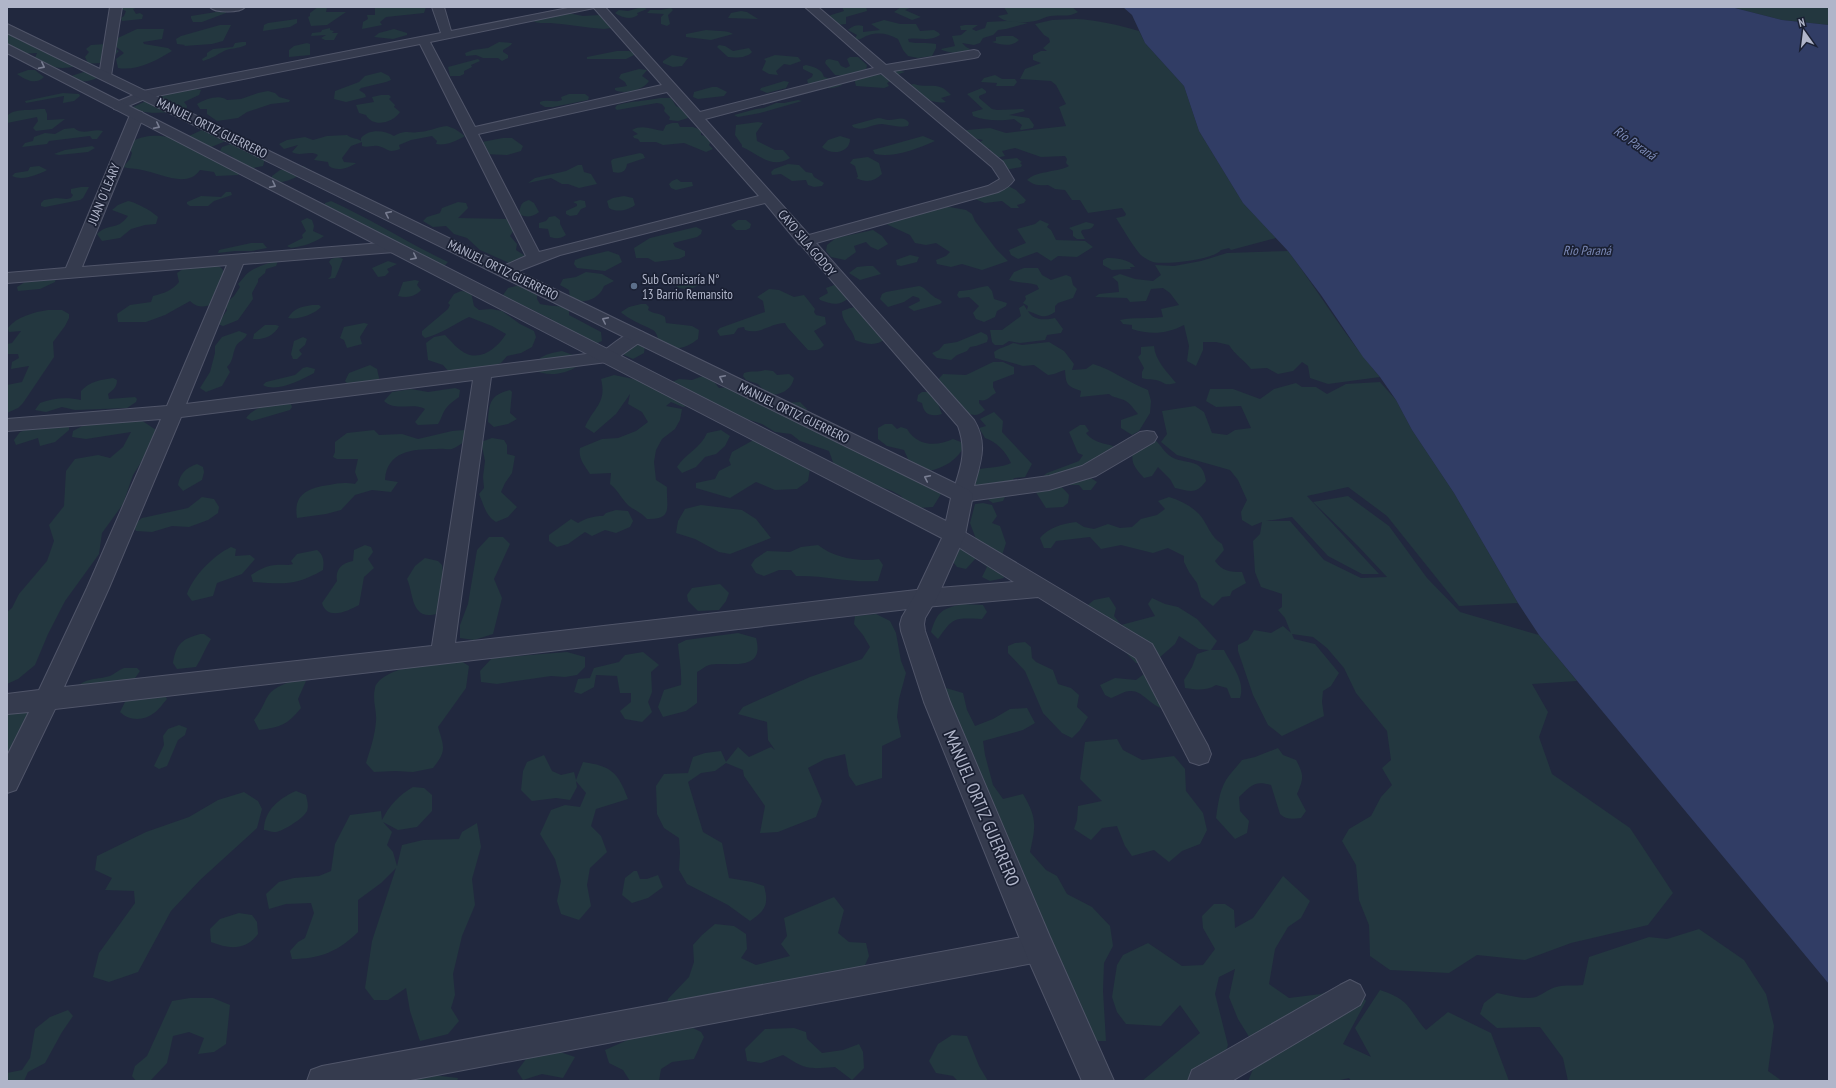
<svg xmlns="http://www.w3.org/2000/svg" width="1836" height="1088" font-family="'PT Sans Narrow',sans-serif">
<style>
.green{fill:#23373f}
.water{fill:#313d65}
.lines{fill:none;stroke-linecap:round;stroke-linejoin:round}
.minor-casing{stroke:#505569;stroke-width:2}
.tertiary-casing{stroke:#505569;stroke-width:2}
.minor{fill:#353b4e;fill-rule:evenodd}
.tertiary{fill:#353b4e;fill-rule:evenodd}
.oneway{stroke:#797e92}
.service-dot{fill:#5c6f8a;stroke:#1a2033;stroke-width:1.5}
.labels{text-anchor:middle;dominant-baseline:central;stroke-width:3.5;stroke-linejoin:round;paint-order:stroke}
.far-street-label{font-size:13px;fill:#b0b5c9;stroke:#1a2033}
.far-water-label{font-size:13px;font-style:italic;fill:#7d8bb8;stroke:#1a2033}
.far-poi-label{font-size:13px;fill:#b0b5c9;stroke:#1a2033;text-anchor:start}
.near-street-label{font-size:18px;fill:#b0b5c9;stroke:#1a2033}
</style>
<rect width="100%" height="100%" fill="#21283e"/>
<!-- green -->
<g class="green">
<path d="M120,7H138L133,9L136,14L140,13L143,15L142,19L122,21L121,18L124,16L126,11L121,9Z"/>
<path d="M318,7H327L326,12H346L327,25L311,26L308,17L310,16V13Z"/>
<path d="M375,7H426L424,13L386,17L380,22L382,25L362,29L363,22L368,19L367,15H375Z"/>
<path d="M642,7L647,9L637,13L638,15C631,20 622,18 615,13L619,10L628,11Z"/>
<path d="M842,7H866L867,11L846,17V24L837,25L829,17L831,15L844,11Z"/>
<path d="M901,7H912L905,10L921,17L912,20L894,12Z"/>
<path d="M1004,7H1072L1078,12C1067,18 1061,14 1050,16C1045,17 1040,20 1035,21C1025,23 1005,24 998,16L1008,14Z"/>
<path d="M1731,7H1829V25L1782,20Z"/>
<path d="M671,8L673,10L668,15L670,24L667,26L661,24V17L664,14L647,13L650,10H661Z"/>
<path d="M222,11H226V13L202,22H193L191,18V16Z"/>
<path d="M741,11L747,12L758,19L728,18L731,13Z"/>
<path d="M568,13L583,16L600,15L615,24L611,28L604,29C586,28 568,24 550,23C544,23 536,24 532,20L550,15Z"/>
<path d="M297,19V23L290,27L263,31L264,25L268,23Z"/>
<path d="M1076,19C1098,20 1118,25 1139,31L1145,43L1184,86L1199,131L1243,203L1276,238L1231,250L1229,248L1221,250C1213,260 1166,265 1153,262C1150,261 1145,258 1142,256C1135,250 1122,227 1116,218L1125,216L1126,214L1122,208L1088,213L1080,200H1072L1065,190L1055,189L1048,185C1039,186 1034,185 1027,180C1038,170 1056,173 1069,166L1066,163L1067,159L1065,156L1041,157L1015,148L1002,151L1005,156L996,158L989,151L990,149L977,144L983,140L968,137L963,132L967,130L990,128L1006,133L1066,126L1059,107L1066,104L1056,85L1051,81L1020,79L1025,69L1041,63L1033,60V55L1041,51H1047L1043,48L1050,42L1049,38L1044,35L1035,24L1052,20Z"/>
<path d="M884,20L900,24H916L920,31L934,30L939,33L940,35C929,42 920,37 908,39L909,42C918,44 927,42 936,44V48L932,56L918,58L908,56L903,50L898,39C889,34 880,32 869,35C865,36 862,39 857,40L855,38L857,35L848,30C852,26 858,24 863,26V32L880,30L871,24Z"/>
<path d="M1007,21L1028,23L1006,29L998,30L993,35L983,38L980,43L974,45L962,43L966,47L970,49C962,56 951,53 942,50L941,49L955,46L952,36L961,35L967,30H961L960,26L965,25H978L972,29L976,31L985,28L987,22Z"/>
<path d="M220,25H231L223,41L212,44L184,46L185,45L177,44L176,39L181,36Z"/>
<path d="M7,26L77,66C58,70 52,68 35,58L37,53L18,54L10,52L14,47L7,46Z"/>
<path d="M330,28V30L334,31L332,33H338L334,40H325L321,38L326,35L311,36L312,33L321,32L322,30Z"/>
<path d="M137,29H164L162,39L143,42L144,44L168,48L172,51C155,61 138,71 118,68L116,59L124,53L114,45V48L119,51C109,61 102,65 88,63L85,57L89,52L86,49L91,45L105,44Z"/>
<path d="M394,29L407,33V35L393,39L374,37L379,33Z"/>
<path d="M706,30C713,31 728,30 733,34L711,40L686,37V34Z"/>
<path d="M1002,36H1013L1019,40C1012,47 1001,45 992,42L996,41V37Z"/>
<path d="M242,42H246V45C238,49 230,48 224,51C216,55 213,58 203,61L202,59L207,56V53L213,49L233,47L235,43Z"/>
<path d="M499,42L512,43L511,45L503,50V52L508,55V58L502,61L498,58H483L476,55L466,56L465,53L473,50L488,48Z"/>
<path d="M307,43L310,44V55L289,57V50L294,46Z"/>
<path d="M719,45L725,46L733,51L749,48L752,52C747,58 736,58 728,57L717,47Z"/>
<path d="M617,51H629L636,54L626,59H587V57Z"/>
<path d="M672,55L688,58L682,66L673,67L663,63V61Z"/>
<path d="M775,55L798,57L801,61L790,65L784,64L776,71L778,75L769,74L762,70L766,61L764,59Z"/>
<path d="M850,57H858L867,65L866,71L847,76L835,75L825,63L826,60L829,59L838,61L841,66L846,68L850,66L847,59Z"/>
<path d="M478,59L480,61L471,65L472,67L464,71V74L460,76H450L448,67Z"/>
<path d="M806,65C814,67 822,69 824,77L840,82L842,85C827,92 823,86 808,83L807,80L812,77L813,74L803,69V66Z"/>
<path d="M639,69L647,70L642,76L649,81C644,90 624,95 615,90V88L627,86L625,82L619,78L621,74Z"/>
<path d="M28,70H35L44,77C36,86 24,79 17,74Z"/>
<path d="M90,70L102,76C88,82 82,84 68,77Z"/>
<path d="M897,70L905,72L899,74L900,76L887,83L889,86L884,88L856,86L854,78L877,74L882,75Z"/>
<path d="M381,72L389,76L391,80L386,82L361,88L359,90L365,94L366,97L346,102L334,99L335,91L359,82L365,76Z"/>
<path d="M995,75L1002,79H1015L1017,82L1014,86H996L997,83L981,82L984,78Z"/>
<path d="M784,81L789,82L786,88L767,93L760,90L761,88Z"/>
<path d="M914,84C929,89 938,80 951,95L941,98L946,102C930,105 919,94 908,85Z"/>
<path d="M712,87H717L727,92L724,96L698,99L693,97L694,92Z"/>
<path d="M191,88L201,90L199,95L184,102L187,106L186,110C171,113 151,114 136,111L133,107L148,100Z"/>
<path d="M982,88L986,91V93L979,96V98L992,109L997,110L1023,109L1025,111L1009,115L1029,118L1034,125L1033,128L1021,130L1020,129L1022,125L1014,119C1001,121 985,121 973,116L972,112L983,109L967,94Z"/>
<path d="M268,91L275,93L279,97L290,100L289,102L271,104L247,112L238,118L217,121L207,114V109H200L197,104C205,99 220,94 227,100L241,99L258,93Z"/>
<path d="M63,93L79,94L80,96L74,101L63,103L64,96L26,103L25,101Z"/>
<path d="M569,94H585L589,97L588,100L553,107H545L540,104V102C548,99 555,103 562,100L561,97Z"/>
<path d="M381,95H389L391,97L389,99L395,105L394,107L400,112C393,123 373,128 366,115L359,113L356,105L374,102L372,97Z"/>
<path d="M660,98H671L676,106L685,110L689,114L688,118L678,121L669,120L670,117L664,111L665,108L662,104L657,103L617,110L615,108L617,105C631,101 646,101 660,98Z"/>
<path d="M798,100L802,101L760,113L738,117L734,115L756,109L764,108L776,103H784Z"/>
<path d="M40,109H45L47,114V120L65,119L52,129L36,131L33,128L38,121L37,117L7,123V116C14,108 30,111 40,109Z"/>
<path d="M878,118C882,118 885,120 889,120C897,120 904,115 909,123L908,126C898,128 891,125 882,124C871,124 863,132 853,127L852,125Z"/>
<path d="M758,122L763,123L756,133L757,141L775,150H783L790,158C771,170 759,154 742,147V145L735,135L736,125Z"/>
<path d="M672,123H678L680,127H693L701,130V135L709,137L711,141L709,145L713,149L706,152L684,143L663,145L656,142H640L638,139L634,138L633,136L638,134L632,130C643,124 652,130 663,131L666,125Z"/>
<path d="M447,126L455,129L465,136C457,141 445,146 436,144L437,141L432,136L411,140L399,145L400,149C386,154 389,148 378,146C373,145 367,148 362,146V142L351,146L342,158L344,162L356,163C349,168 337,172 329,166L328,162L314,160L318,155C310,150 300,157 292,152L298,145L284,149L279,144L287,140L305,137L313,140L327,136L347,135C352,139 357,138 361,141V138C369,129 384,130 394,136C407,129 407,134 418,132C428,132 437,127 447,126Z"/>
<path d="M74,128C83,136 93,128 103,131L97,139H92L90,136L49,141L47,144L22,147L25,143L33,141L34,137L45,133L55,134L64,129Z"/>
<path d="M204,129L226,141L211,147L237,161L231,156L220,151L222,147L231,144L248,149L267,151L263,166L243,170L238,175L216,176L214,172L200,170C187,189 160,173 142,170C135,168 129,169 123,167L130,159L132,153L129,148L132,141C155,131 165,138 188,139L189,136Z"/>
<path d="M840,136L850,139C850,153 831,156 822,147L828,140Z"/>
<path d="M923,136L935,141C917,149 894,158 875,154L873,150Z"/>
<path d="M503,138H512L523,146L521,151L507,155L484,154L482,142Z"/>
<path d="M92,146L95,148L88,152L59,155L54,154L65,150Z"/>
<path d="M640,153L643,154L645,158L627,164C626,172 621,174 613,172L611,161L613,159Z"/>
<path d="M868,157L879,163L882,174C874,182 866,183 856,178L858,177L855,166L850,163L853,159Z"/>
<path d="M1017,158L1022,162L1020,163L1022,165L1021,167L1005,170L999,160Z"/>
<path d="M788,164L799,165L806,172L812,173L814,177L824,183L822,186L814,187L808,185L806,180L792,181L781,174L772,175L771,172L774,169Z"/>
<path d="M578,165H582L584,172L591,174L597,184L579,188L568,184H562L551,178L528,183L535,178L566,171Z"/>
<path d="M39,166L47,170C38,175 22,181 12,176L15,173L28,171L30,167Z"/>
<path d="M304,166L309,171C296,176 287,185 272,181V176L280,170Z"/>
<path d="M677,179L681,182H692L693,186L676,190L671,188L669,184L672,181Z"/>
<path d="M1008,186L1016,190L1026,200L1024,203L1017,205L1019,208H1011L1002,201L985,203L975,199L978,195Z"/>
<path d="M81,187H89L83,198L80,200L45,207L41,206V203L44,200L56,198L67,199L71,198L73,195L71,193V189Z"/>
<path d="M226,192H231L232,195L214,201L208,206H190L187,204V202L201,196L221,197Z"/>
<path d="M624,196L633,198L635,205C628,210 617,213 609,208L607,201L613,198Z"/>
<path d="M529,200L534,203L539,212C533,217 526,218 518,214C522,206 519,203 529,200Z"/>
<path d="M580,200L585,201L586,207L581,209L577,215L570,216L566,214V211L577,206V204L573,202Z"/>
<path d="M128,201C135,202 152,211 158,217L156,224L145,225L131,229L120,238L102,241L97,234C109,222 116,232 128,216L112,210L118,205Z"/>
<path d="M331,201C371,219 408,243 448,262L445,265L438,267L324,207L325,203Z"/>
<path d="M458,202L466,203L468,208L458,218L509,219L514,230L510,236L517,244L516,250L527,257L512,266L507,262L480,250L467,238L454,234L446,226L433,227L423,221L427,217L440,213L442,208Z"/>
<path d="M944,206L966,210L972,214L975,221L996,249L1008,261L982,270L962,264L951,267L937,264L936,260L946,256L950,252L936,243L926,245L915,243L910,235L884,223Z"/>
<path d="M555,216L560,220V224L566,235C560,239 557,239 550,237L548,229L539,228V223L546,221L549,217Z"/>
<path d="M307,218L312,220L314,226L313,231L324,236C314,243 304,246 291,248L287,246L303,238L302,235L306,231L301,221Z"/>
<path d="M738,220H746L751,224L750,228L746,230H736L731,225Z"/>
<path d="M1040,220L1049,224L1047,227L1051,230L1056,240L1085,241L1093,247L1077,257L1058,256L1051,261L1037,252L1018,259L1011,255L1009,250L1026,243L1017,229L1035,224Z"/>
<path d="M1086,222L1094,224C1093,230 1087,229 1082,230L1081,232L1085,239H1077L1073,236V231L1069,228Z"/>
<path d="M696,227L702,230L701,234L697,237L673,243L675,247L685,251V256L679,259L655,262L648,258H636L634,248L650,238Z"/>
<path d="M873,230L882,236L888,244L878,250L871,247L866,242L854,246L856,252L845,260L831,257L826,251L827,245L836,238Z"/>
<path d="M251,243H263L267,248L252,251H235L218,253L219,250Z"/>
<path d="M608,251L619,255L622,262L605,271L577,268L574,264L575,260L583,257Z"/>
<path d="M1288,251C1319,292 1346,338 1380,377L1328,384L1310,378L1308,366L1302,362L1293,371L1278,374L1267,368L1251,369C1244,360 1235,355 1229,345L1216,342H1203V350L1196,366L1187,361L1189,346L1184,325C1167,334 1150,335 1132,329V325L1123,324L1120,320C1134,317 1148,319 1163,317L1161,309L1179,305L1170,293L1163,288L1151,289L1146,301L1130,302L1127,298L1095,297L1099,294L1119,292L1118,282L1112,277L1120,274L1135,279L1153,281L1161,275L1155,265L1174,266L1201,261L1227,253Z"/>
<path d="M910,255L919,257L917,262L901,266L897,265L896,260Z"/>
<path d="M338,257L343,259C340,266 338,272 335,278L328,279L331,276L332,267L329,262L331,259Z"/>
<path d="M1107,258C1115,258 1130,259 1135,267H1130L1131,269L1112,270L1103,265V260Z"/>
<path d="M278,261L276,266L266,269L265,273L258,279V282L252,293L253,299L238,320L223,326L218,324L227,310L224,305L234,296L240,287L238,284C242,280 245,275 249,272C258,266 268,263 278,261Z"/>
<path d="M388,261L397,264L387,269L389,272L385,276L378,277L372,268Z"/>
<path d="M208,265C212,265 217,265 220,267C230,272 218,295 215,303C206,307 198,309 190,301L165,315L146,322H118L117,314L130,305L151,302L153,296C164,293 172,291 179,282L177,273L186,267Z"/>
<path d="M867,266H873L881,274L860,280L849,273L857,267Z"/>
<path d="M1024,268H1038L1042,275L1051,280L1066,275L1071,277L1073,285L1077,289L1073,298L1058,303L1055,306V312C1043,320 1040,315 1028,311C1033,321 1046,320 1055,318L1063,329L1061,333L1047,335L1045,340L1020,343L1009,341L1003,345H995L992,342L990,330H1002L1021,316L1019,308L1024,305L1027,310L1028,306L1023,303L1026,299L1025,296L1039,289L1037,285C1028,282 1018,283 1009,280L1014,272Z"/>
<path d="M586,272L602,274L614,281L604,286C599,299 588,301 575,303L570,299L569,290L560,285L563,279L576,277Z"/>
<path d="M690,275L698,277L702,283C693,289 687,291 677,287L676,283Z"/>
<path d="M43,277L56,279L55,282L40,289L18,291L17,287L25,282Z"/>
<path d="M415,280L419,281L417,285L421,290C415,297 407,298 398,296L403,282Z"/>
<path d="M837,284L851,297C838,306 834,305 820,300L819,298L828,293L826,288Z"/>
<path d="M520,285L537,293V299L540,304C550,307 560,304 569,310V315L601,332L602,341L588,347L580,335L552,323L551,319C535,312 523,303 506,300L503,295L508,288Z"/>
<path d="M919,286C926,288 927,292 933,296C936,299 939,298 942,302L940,304L914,311L908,307L920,301L919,298L913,296L904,302L888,307L880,299L882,294L886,292Z"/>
<path d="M988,286L992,291L994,299L1007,303L1006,306L997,311L995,317L984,322L976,319L973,313L979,306L969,297L959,298L957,295L959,291C970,291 978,287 988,286Z"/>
<path d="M769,289L779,290L794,297L804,295L815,309L814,312L816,315L825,317L826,324L814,331L824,345C820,350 815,351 808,350L788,328L785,323C771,323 760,335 745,330L744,327L738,328L734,334L720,336L717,331L720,328L765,312L763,301L757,297Z"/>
<path d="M461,291L471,292L474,306L479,310L491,309L502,311L520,324L534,331L536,337L532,347L521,353L507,356L501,363L475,372H449L443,365L428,360L426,343L434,337L445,335C451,341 459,351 467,354C483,360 498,347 506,334L492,326L469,317C454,324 441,334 425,338L422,335V331L448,309L450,305L448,303L454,294Z"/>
<path d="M641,304H646L649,307L648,310C653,314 660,313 665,317L666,323L692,326L699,330L698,339C688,347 672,354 661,343C657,340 658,333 653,330C645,326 626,318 621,312L629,307Z"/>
<path d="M312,305H319L321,307C313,315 298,320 288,318C294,308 301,307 312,305Z"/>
<path d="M866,305L891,334C879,346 871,346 855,340C853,328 842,324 842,311L850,308Z"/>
<path d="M48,310H62L69,314V318L65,326L53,342L54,357L23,403L18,408L7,413V385L22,382L29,366L11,369L12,362L19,358L18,354H7V344L12,343L21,331L9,332L8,328C16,317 34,312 48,310Z"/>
<path d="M364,323L368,324L360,337L362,344L347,348L344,340L340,338L344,327Z"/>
<path d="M265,325H276L279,326C274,336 264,340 253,339L254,334Z"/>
<path d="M239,331L247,334C245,340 239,341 236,346C232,354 234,360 227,367L230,372L222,386L206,392L200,388L210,372L215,353V346L222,337Z"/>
<path d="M981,332L987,335L988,338L987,342L976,346L970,347L967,351L957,355L951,360L937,358L932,353L939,350L944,344L957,342Z"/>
<path d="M303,337L307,339L305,345L299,350L302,354L297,359H293L291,354L294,341Z"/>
<path d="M1049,342L1064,351L1074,364L1072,370L1086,369L1093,364C1113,370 1129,383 1148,390L1151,401L1150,413L1139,431L1132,435L1121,428V420L1138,414C1133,408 1129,401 1121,399C1116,397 1114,398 1109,394L1080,397L1081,391C1067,386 1066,385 1065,370C1060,371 1054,375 1048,375L1034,365L1023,366L995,358L994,352C1001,347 1006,347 1013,343L1022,345Z"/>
<path d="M638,343L645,346L644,353L633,359L624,355L622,347Z"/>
<path d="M1154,346C1155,360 1167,372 1176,383C1163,386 1167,383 1156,380C1151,379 1147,380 1142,378V372L1144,368L1138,357L1141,354V347Z"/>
<path d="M562,351L578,357V366C564,375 546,377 532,369C539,355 547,354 562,351Z"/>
<path d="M993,362H1003L1014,367V374L993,382V387L996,393C989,396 988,402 979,400V403L985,410C972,423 960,408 954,396L937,390L935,383L943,374L966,375Z"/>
<path d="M370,365L377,369L380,382L350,387L345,381L349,373Z"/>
<path d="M307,367L315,369L314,373C301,380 277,393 263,385L266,382L295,375L303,368Z"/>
<path d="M765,370L773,371L777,375L789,374L794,378C791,391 780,395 768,395L758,384L746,380L743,376L744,373C751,370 757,373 765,370Z"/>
<path d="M708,374L719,388L728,387L787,403L800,402L807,409L805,418L841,445L861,449L931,485L941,494L933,507L918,508L907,504L901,496L892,491L861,480L834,465L829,451L800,441L791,434L775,432L762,424L734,415L726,409L712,403H698L683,407L671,402L666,406L682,409L680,420L675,429L662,439L656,450L654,462L656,480L667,487C666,506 674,520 647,519C642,513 636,511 629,506C623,501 618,490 610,484L611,473L590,474C584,465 578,458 580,448L602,439L618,438L636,431L648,422L642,412L628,404L630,394L616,414L594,433L585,427C594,407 607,403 601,379L614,375L658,384H667L679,379L692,380Z"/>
<path d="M113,378L117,380C117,387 113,390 108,394L109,399L135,397L137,399L136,402L127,408L75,410L62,407L46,412L35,410L40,403C53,398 67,397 81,400V391C90,381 101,380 113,378Z"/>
<path d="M1380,382L1396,400L1412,430L1454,493L1518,603L1459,606L1387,516L1348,487L1307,496L1379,574H1362L1328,556L1292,517L1266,521H1290L1324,560L1361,578L1387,577L1357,545L1313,502L1348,496L1389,526L1427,578L1460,612L1539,635L1577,681L1532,684L1548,712L1539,737L1552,774L1630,828L1673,893L1648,925L1571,943L1525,960L1477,955L1449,973L1390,970L1370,956L1369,925L1359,900L1356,865L1342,841L1349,829L1371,816L1381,797L1392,785L1382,768L1391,760L1387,731L1356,693L1344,668L1327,648L1313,637L1292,634L1294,639L1315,644L1339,673L1331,686L1323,691L1322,702L1324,716L1282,736L1268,725L1253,695L1238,651V645L1248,640L1254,630L1271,633L1283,626L1291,633L1285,618L1278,610L1282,607V594L1261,587L1255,572L1253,541L1260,534L1262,522L1252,526L1242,520L1241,512L1247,500L1238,480L1230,470L1177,455L1161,442L1167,434L1162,411L1195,406L1204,412L1212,433L1227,435L1235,430L1251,428L1241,406L1216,407L1206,401L1210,389H1233L1260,399L1274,389L1296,383L1302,387H1316L1327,394L1346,384Z"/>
<path d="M455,388L460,390L459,397C455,400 450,403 447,407C442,413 442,418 438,424L418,425L415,422L425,409C412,402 395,412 384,401L392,392L411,389L428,392Z"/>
<path d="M510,390L512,392L510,413L517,419L508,424L494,427L488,422C489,403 490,395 510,390Z"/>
<path d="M922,392H930L940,400L938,404L942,414C931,417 924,415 922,403L917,401L918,395Z"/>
<path d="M283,402L291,404L292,407L290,410L252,421L246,418C255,406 269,405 283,402Z"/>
<path d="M994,412L1003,421L1002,432L1032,464L1025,477L1014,478L1003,501L993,503L975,491L970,480L976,470C987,467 1002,468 1011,463C1006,452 997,442 985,438L979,428L986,426L980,419Z"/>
<path d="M141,420L156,430L150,448L133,475L123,504L102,533L99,554L65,601L48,634L35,665L18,679L7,684V612L12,608L19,594L47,561L54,541L49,525L64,506L66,471L75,459L98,455L110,458L123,447L131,432L86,439L72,437L73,431L86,424Z"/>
<path d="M69,424V430L55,442L40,446L38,438L16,445L14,440L20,432L28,429Z"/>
<path d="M885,424H892L897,429L901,427L907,429C917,446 936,447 953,439L966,444C957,460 945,468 928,471L908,459L904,450L887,446L878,439V428Z"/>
<path d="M1080,425H1085L1089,431L1086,433C1094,444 1107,443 1119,448L1088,476L1097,482L1091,490H1083L1079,485H1060L1069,495L1068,503L1063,507L1046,508L1032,486L1047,473L1079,461L1083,455L1078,453L1069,432Z"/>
<path d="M374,430L379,435L402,434L418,439L452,431L465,430L466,441C462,443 457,447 452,449C448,450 442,448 437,449C412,449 387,451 385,480L398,482L391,492L372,490L355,495L341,510L326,514L297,518C293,494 308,488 329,485C338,483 345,482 355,484L358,480L355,472L358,459H337L333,457L335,452V442L347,433Z"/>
<path d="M721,430L730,436L725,446L716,454L705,457L696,467L682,473L677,467C685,454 701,448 707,433Z"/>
<path d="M492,438L504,440L507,445V454L515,456L512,473L505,483L501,492L517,507L508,517L496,522C485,515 484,505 479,494L484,488L483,477L485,461L481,442Z"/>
<path d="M757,438L810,469L808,481L797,489L775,490L756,482L730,498L696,488V483L715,479L719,471L731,465L729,460L732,452Z"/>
<path d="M1155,440C1160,444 1165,453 1170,456C1185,466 1203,456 1206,481C1196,495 1190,491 1175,488L1170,479L1158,467L1152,476L1144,478C1137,470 1130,463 1133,453Z"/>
<path d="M197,464L203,467L204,472L202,480L183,491L178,485C180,473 186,468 197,464Z"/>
<path d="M202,497L214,499L219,507L218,513L208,520L189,527L172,526L152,532L136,531L133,525L142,518L188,508Z"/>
<path d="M1169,497C1180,500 1191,506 1199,514C1208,524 1210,537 1222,544L1224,550L1215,561C1222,571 1230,572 1242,572L1246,583L1232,591L1230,596L1222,597L1213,606L1201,597L1197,583L1189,572L1184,562V556L1168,548L1153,553L1121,545L1101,549L1090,537L1056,541L1051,548H1044L1040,538C1049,527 1062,524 1076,522L1084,527L1094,529L1108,524L1120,528L1132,527L1141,519L1157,515L1165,509L1158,501Z"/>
<path d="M983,503L992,505L997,516L992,523L1000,526L1006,543L999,564L1004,578L990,581L982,577L987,567L976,558L966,569L957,567L950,558L957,549L976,539L970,523L975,504Z"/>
<path d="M701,505L742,510L756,519L771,538L730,554L719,552L695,539L676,533L678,521L685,509Z"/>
<path d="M616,510L628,511L633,521L630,527L616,533L605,530L592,536L585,532L568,544L557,547L549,541V535L571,519L578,523C587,518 593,516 603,516L606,513Z"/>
<path d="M489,537H503L510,544L494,579L502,598L493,634L474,640L460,638V625L468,604L477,550Z"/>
<path d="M365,545L371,547L373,552L368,559L374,568L364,577L359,605C348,611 327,621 322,603L337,581C335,569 342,563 353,561L354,550Z"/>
<path d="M818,545C834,558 859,562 879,559L883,565L878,581C850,583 824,575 796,576L791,570H779L764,576L756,573L751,565L755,559L767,551L790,552L801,547Z"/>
<path d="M231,547L236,549L235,556L250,555L255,559L242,574L217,583L213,596L192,601L187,594C193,576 214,555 231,547Z"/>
<path d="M317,550C324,555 324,562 323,570C295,586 284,584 253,582L251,575C259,570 267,565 276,565C283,564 287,566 293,564L291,561L297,554Z"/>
<path d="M425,558L438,561L442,565L449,609C443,611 436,615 431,615C411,617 413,591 407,579L415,566Z"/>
<path d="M720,584L729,593L726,601L719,610L698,611L688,601L687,595L692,588Z"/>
<path d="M1109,597L1116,608L1114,616L1121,625L1155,616L1148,604L1152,598L1165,604L1178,607L1197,619L1217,641L1211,650H1224C1231,664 1246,682 1240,698H1231L1227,688L1216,685C1206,691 1197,690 1185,688L1184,680L1192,667L1197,654L1209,650L1199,649L1179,636L1175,644L1152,664L1136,663L1083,609L1094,600Z"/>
<path d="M962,604L983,605L987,612L982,619C954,618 954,616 938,639L931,632C937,612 941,609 962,604Z"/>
<path d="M876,614L890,621L896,633L901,661L906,673L899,699L897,717L901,737L882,746V778L856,786L849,776L845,754L825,759L808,768L822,801L816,817L778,832L760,833L765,806L744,776L743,770L726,763L715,771L701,773L688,782L703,832L722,843L729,878L752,882L764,886C769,904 766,910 750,921L728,905L687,884L679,870L680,853L679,838L664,828L657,814L656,786L664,774L688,773L693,757L705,753L721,751L726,762L738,747L749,757L771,747L775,750L768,740L767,722L738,714L743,707L810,677L862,659L870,647L863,635L854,624L855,616Z"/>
<path d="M738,633L756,638C766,674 726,661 709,665C705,666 701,670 697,672V703L686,711L663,717L658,707L664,690L681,685C682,671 679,658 678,644L686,640Z"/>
<path d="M200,634H204L211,639C205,648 202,658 196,667L177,669L173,663C176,644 182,639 200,634Z"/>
<path d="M1025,642L1031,647L1032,658L1036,662L1053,670L1058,684L1071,688L1079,695L1077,707L1088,717L1080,730L1072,738L1062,733L1043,713L1025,671L1008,653V646L1015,643Z"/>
<path d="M567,652L585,657V667L577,675L565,677L551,676L497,684L481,682L480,671L492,658Z"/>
<path d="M643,652L659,665L651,672L652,692L648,702L652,712L642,722L625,719L620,711L631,702V693H620L617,676L596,675L594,687L581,694L574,692L578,679L590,678L594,668L619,662L625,655Z"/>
<path d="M456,658L469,666L466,688L438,727C444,747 447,751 433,768L413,772L395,771L374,772L366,763C370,750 375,736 376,721C377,710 372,701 375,688C381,667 438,661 456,658Z"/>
<path d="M124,668H137L140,671L133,681L72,692C86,676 92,681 110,676C114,674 119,670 124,668Z"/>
<path d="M1144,674L1153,677L1167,705L1162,708C1150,705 1142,690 1130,691C1124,691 1117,696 1111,698L1105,695L1100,685L1115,678L1136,680Z"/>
<path d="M292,681H306L298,699L301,708C287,725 281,727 259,730L254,720C271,698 261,692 292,681Z"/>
<path d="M946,688L963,693L967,710L975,726L993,719L1010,709L1027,708L1035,723L1023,730L983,741L985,755L993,785L1003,799L1023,794C1037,818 1036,825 1030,852L1046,870L1057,876L1067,894L1092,907L1110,926L1113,946L1104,963L1103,991L1106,1041H1098L1083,1030L1023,922L1036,902L1021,867L1013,863L1001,840L997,810L979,791L925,701Z"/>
<path d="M142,693L164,694L167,699C163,703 159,710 154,713C144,721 129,721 120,712L125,702Z"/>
<path d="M7,700L36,708L29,724L13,741L14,755L7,770Z"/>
<path d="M179,725L187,728L185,735L178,740L167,766L159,769L154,766L164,745L163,736L168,729Z"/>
<path d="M1117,739L1123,750L1142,760L1174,756L1185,769L1186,791L1203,813L1207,830L1200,844L1182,851L1169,862L1154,850L1132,856L1125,846L1117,826L1102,828L1091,840L1074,829L1077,820L1078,806L1102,801L1080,779L1085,742Z"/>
<path d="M1278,748L1283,755L1296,760C1304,775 1304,778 1297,794L1306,811L1301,818C1293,819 1286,820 1280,814L1271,785C1254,780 1251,786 1239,797L1240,811L1249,821L1247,833L1235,839L1216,818C1218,805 1219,792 1226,780C1230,773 1237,767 1242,760L1255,757Z"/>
<path d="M544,755L552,771L561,775L574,772L576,780L583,762C611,766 618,772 628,799L596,809L591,826L601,836L607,852L590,868L587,885L591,906L579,920L561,914L557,901L561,881L555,859L540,834L551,810L565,805L580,807L586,793L576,781L577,787L570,800L556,798L532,801L521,790L523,771L527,762Z"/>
<path d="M413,787L424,788L432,795V811L417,827L398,830L383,822L392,832L387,845L393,852L397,866L402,845L423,840L459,839L462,832L477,823L481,847L472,879L475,905L462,936L453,974L455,995L451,1008L459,1021L448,1034L420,1041L410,1011L406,988L388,1000H374L365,988L372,941L396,868L381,883L358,900V932C339,951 320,959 292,959L290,951L298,942L305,938L314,913L311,903L286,904L269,909L266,894L279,882L294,878L319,876L331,871L335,844L350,815L381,811L382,820C389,806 399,795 413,787Z"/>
<path d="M296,791L306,795C307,800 309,806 307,811C304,818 281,833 274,832C271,832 267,830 264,830C264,810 280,798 296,791Z"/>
<path d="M244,792L258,801L262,809L257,828L200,880L171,911L138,972L109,982L93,977L99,953L135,903L134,891L105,890L112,878L95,870L97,856L146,832L189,817L218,800Z"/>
<path d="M634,871H637L640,879H647L658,875L663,887L648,898L632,903L622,895L625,878Z"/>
<path d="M1283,876L1310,901L1301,918L1288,927L1275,949L1269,984L1289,998L1321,994L1353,982L1366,1001L1343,1044L1371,1057L1355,1028L1380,990C1389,993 1400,997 1407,1005C1414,1013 1418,1022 1426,1030L1448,1012L1491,1033L1509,1081H1351L1349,1078L1336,1081H1248L1254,1067L1256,1048L1238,1019L1229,997L1235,969L1219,977L1215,994L1228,1045L1223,1060L1222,1081H1142L1200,1033L1180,1005L1161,1026L1126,1024L1117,1012L1112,997L1117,965L1123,955L1148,943L1182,966L1203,965L1215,949L1203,928L1202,916L1214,904H1225L1234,910L1235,928L1253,918Z"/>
<path d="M834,897L844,910L838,933L849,942L866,943L869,956L862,972L664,1017L668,999L689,977L694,962L693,945L702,935L715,924L734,926L746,934L747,949L741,958L756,965L790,956L781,944L787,936L784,918Z"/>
<path d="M239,913L252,915L257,922L258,934C245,951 229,949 211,942L210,929L220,919Z"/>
<path d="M1699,929L1744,960L1766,994L1774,1026L1768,1071L1782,1081H1568L1563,1058L1540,1027L1497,1028L1480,1014L1484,1003L1497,993C1507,995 1529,1001 1538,996C1547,992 1549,988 1561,986C1568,985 1575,986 1583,985L1589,957L1649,937L1667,939Z"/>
<path d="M190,998H213L230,1005L226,1044L214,1052L198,1054L204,1038L189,1032L173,1036L167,1063L151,1080L136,1081L132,1076L135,1066L147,1056L172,1001Z"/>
<path d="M68,1010L73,1016L62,1032L45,1063L28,1072L24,1081H7V1073L22,1070L30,1058L35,1029L50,1017Z"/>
<path d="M693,1028L701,1032L704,1037L694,1059L672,1062L661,1069L659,1081H630L623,1070L609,1063L605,1050L632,1038Z"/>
<path d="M794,1028L806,1032L807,1039L822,1053L843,1050L859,1044L863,1052L864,1068L852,1080L835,1067C808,1069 807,1070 783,1055L761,1063L747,1061L745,1049L765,1029Z"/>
<path d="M952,1035L967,1036L979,1066L988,1081H958L953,1076L936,1073L929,1061L938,1044Z"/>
<path d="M560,1052L575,1057L563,1078L542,1074L523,1080L517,1071L526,1059L543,1053Z"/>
<path d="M416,1073L458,1078L457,1081H409Z"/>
</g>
<!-- water -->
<path class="water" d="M1123,7H1731L1782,20L1829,25V984L1539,635L1518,603L1454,493L1412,430L1396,400L1380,377L1363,357L1321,295L1288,251L1243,203L1199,131L1184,86L1145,43L1132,15Z"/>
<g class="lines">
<defs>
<g id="minor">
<path d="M110,7H122L111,76L109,79H101L99,76Z"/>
<path d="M210,7H245C240,13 215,13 210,7Z"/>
<path d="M432,7H444L451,31L573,7H605L700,112L874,68L805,7H818L886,65L974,50L978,51L980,54L978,57L974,58L893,71L1003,162L1014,180C1010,186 1005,189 998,192L816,243L974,420C988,443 981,461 974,486L1049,476L1082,466L1140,432L1147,431L1154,432L1157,437L1154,442L1096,476L1049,490L962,502L955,500L952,495C960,469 968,453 958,426L801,245L799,244L765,203L560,255L511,274L505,276L499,274L497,271L499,268L526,256L420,44L147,98L119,110L114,109L113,106L114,103L143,91L441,33ZM594,8L662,85L475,127L430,42ZM881,73L992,167L1000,179L988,186L809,235L705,119ZM667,92L759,196L539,252L478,134Z"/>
<path d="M137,111L142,112L144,115L82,267L394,242L399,244L402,247L399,250L394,252L243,264L186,404L602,352C614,344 628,329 643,332L646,336L643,340L613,361L607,362L491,377L455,643L925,589L1014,582L947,540L944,535L947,530L954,527L961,530L1152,644L1208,746L1211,754L1208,762L1199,765L1190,762L1136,658L1038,597L925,607L55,709L16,790L7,793V756L29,712L7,714V694L39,690L87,588L161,419L7,431V419L167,406L227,265L7,283V273L66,268L130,115L132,112ZM473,380L432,646L64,687L109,588L181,417Z"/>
<path d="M1039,934L1049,938L1053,948L1049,958L1039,962L405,1081H307L311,1070L322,1066Z"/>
<path d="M1350,980L1360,985L1365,995L1360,1005L1232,1081H1188L1192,1070L1340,985Z"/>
</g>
<path id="tertiary" d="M7,24L969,490L973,495L965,535L937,598L925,618L924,624L925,631L950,702L1050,937L1114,1081H1082L1028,959L924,702L901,631L900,624L902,617L915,595L942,538L7,53V44L946,521L951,498L7,33Z"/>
</defs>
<!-- minor casing -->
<use href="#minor" class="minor-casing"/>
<!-- tertiary casing -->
<use href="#tertiary" class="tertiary-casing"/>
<!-- minor -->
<use href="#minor" class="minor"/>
<!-- tertiary -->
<use href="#tertiary" class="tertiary"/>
</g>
<!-- one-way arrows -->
<defs><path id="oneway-chevron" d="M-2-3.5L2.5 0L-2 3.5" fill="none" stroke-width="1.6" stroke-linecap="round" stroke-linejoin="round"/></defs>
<g class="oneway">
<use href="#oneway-chevron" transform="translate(42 66) rotate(27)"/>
<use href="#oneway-chevron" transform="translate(157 126) rotate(27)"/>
<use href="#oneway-chevron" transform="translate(273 185) rotate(27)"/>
<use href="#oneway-chevron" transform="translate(388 214) rotate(-154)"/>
<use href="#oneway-chevron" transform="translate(414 257) rotate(27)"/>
<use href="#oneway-chevron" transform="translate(605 320) rotate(-154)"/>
<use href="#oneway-chevron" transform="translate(722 378) rotate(-154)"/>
<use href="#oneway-chevron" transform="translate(927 478) rotate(-154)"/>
</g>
<!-- markers -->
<circle class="service-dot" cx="634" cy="286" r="4"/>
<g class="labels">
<!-- far-street labels -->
<g class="far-street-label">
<text transform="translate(212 128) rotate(26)">MANUEL ORTIZ GUERRERO</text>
<text transform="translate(104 194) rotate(-68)">JUAN O´LEARY</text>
<text transform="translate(807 243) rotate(50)">CAYO SILA GODOY</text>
<text transform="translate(503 270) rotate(26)">MANUEL ORTIZ GUERRERO</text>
<text transform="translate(794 413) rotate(26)">MANUEL ORTIZ GUERRERO</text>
</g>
<!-- far-water labels -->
<g class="far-water-label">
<text transform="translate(1635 143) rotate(35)">Río Paraná</text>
<text x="1587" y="250">Rio Paraná</text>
</g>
<!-- far-poi labels -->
<g class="far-poi-label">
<text x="642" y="279">Sub Comisaría N°<tspan x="642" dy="15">13 Barrio Remansito</tspan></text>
</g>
<!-- near-street labels -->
<g class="near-street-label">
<text transform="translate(982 808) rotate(67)">MANUEL ORTIZ GUERRERO</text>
</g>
</g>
<!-- border -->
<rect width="1836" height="1088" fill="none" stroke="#b0b5c9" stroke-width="16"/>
<!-- north arrow -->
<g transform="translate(1804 32) rotate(346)" stroke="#1a2033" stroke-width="3" paint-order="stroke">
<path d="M0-3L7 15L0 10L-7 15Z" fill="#b0b5c9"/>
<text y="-6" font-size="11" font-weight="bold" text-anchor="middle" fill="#b0b5c9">N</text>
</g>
</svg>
